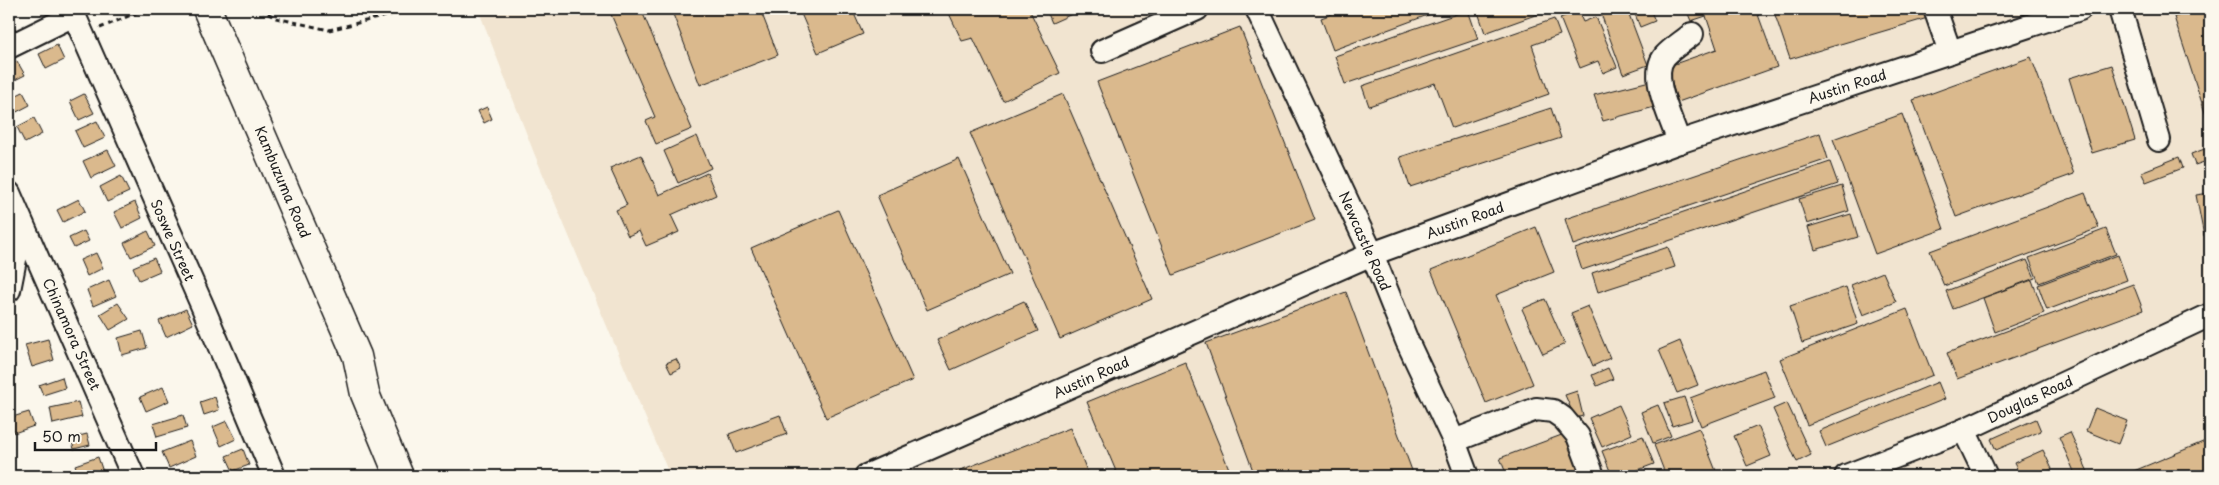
<svg xmlns="http://www.w3.org/2000/svg" width="2219" height="485" font-family="'Playpen Sans',sans-serif">
<style>
.built{fill:#f1e4d0}
.building{fill:#dab98d;stroke:#1c1c1c}
.lines{fill:none;stroke-linecap:round;stroke-linejoin:round}
.minor-casing{stroke:#1c1c1c;stroke-width:26}
.major-casing{stroke:#1c1c1c;stroke-width:31}
.path{stroke:#1c1c1c;stroke-width:3;stroke-dasharray:5 4;stroke-linecap:butt}
.minor{stroke:#fbf7ec;stroke-width:22}
.major{stroke:#fbf7ec;stroke-width:28}
.labels{text-anchor:middle;dominant-baseline:central;stroke-width:4;stroke-linejoin:round;paint-order:stroke}
.street-label{font-size:14px;fill:#1c1c1c;stroke:#fbf7ec}
</style>
<rect width="100%" height="100%" fill="#fbf7ec"/>
<filter id="ink" filterUnits="userSpaceOnUse"><feTurbulence type="fractalNoise" baseFrequency=".02" numOctaves="2"/><feDisplacementMap in="SourceGraphic" scale="10" xChannelSelector="R" yChannelSelector="G"/><feConvolveMatrix kernelMatrix="1 2 1 2 8 2 1 2 1" color-interpolation-filters="sRGB"/></filter>
<g filter="url(#ink)">
<!-- built -->
<path class="built" d="M478,9H2210V476H670L534,153Z"/>
<!-- building -->
<g class="building">
<path d="M618,9H641L692,129L656,144L646,121L655,117L610,12Z"/>
<path d="M671,9H760L778,55L700,85Z"/>
<path d="M799,9H852L863,34L818,53Z"/>
<path d="M947,9H1029L1060,73L1003,101L973,38L962,41Z"/>
<path d="M1046,9H1083L1052,23Z"/>
<path d="M1345,9H1444L1333,50L1321,18Z"/>
<path d="M1477,9H1552L1485,33Z"/>
<path d="M1616,9H1627L1648,65L1623,74L1601,14Z"/>
<path d="M1633,9H1650L1655,21L1640,27Z"/>
<path d="M1686,9H1756L1777,67L1678,102L1666,67L1717,49L1706,16L1691,21Z"/>
<path d="M1773,9H1928L1931,17L1790,59Z"/>
<path d="M2201,9H2210V128L2174,17Z"/>
<path d="M1468,10L1478,39L1345,84L1335,56Z"/>
<path d="M1578,11L1583,22L1596,17L1617,67L1603,73L1598,61L1580,68L1560,18Z"/>
<path d="M1554,19L1560,35L1532,45L1549,94L1452,128L1435,83L1369,106L1362,86Z"/>
<path d="M1240,27L1315,220L1173,275L1097,82Z"/>
<path d="M57,45L64,60L46,69L39,54Z"/>
<path d="M2031,57L2074,174L1956,217L1913,100Z"/>
<path d="M17,61L25,75L9,83V66Z"/>
<path d="M2112,65L2135,140L2092,153L2069,78Z"/>
<path d="M1650,81L1658,106L1603,121L1594,95Z"/>
<path d="M23,92L30,105L9,116V99Z"/>
<path d="M84,94L94,113L79,120L70,101Z"/>
<path d="M1063,94L1152,299L1060,339L970,133Z"/>
<path d="M487,107L492,119L484,123L478,111Z"/>
<path d="M1551,108L1561,138L1410,187L1400,157Z"/>
<path d="M1902,114L1944,229L1875,254L1833,139Z"/>
<path d="M34,118L42,134L25,143L17,127Z"/>
<path d="M97,121L105,138L83,148L75,131Z"/>
<path d="M1820,133L1828,159L1573,245L1565,219Z"/>
<path d="M697,136L711,168L678,183L664,151Z"/>
<path d="M2210,147V160L2195,165L2191,154Z"/>
<path d="M108,150L116,166L91,178L83,161Z"/>
<path d="M641,155L659,195L707,173L716,195L671,215L679,232L646,246L639,231L628,236L616,210L627,205L610,168Z"/>
<path d="M2179,157L2183,168L2146,182L2141,172Z"/>
<path d="M959,159L1010,274L927,310L877,195Z"/>
<path d="M1830,162L1838,184L1582,270L1575,249Z"/>
<path d="M121,176L129,192L107,202L100,187Z"/>
<path d="M1842,186L1849,211L1807,224L1799,199Z"/>
<path d="M2085,193L2099,228L1944,286L1930,251Z"/>
<path d="M2210,193V235L2204,236L2196,195Z"/>
<path d="M79,199L85,211L63,222L57,210Z"/>
<path d="M135,202L142,218L122,228L114,212Z"/>
<path d="M838,210L913,380L826,418L751,248Z"/>
<path d="M1851,214L1858,237L1815,250L1808,227Z"/>
<path d="M1536,227L1554,272L1496,295L1533,384L1486,403L1431,270Z"/>
<path d="M2106,229L2116,254L2039,283L2029,258Z"/>
<path d="M84,231L89,241L74,248L69,238Z"/>
<path d="M148,231L155,246L131,257L124,243Z"/>
<path d="M1668,247L1675,267L1598,292L1592,273Z"/>
<path d="M96,253L103,268L87,276L80,260Z"/>
<path d="M2118,255L2127,280L2047,310L2038,285Z"/>
<path d="M154,258L160,271L139,280L133,267Z"/>
<path d="M2027,260L2035,278L1953,309L1946,291Z"/>
<path d="M1883,272L1896,302L1863,315L1851,285Z"/>
<path d="M109,280L116,296L93,306L87,290Z"/>
<path d="M2032,280L2044,313L1995,332L1983,298Z"/>
<path d="M2133,284L2143,310L1957,379L1947,353Z"/>
<path d="M1846,287L1858,324L1802,343L1790,306Z"/>
<path d="M1346,292L1414,476H1255L1206,343Z"/>
<path d="M1545,299L1565,344L1543,354L1522,309Z"/>
<path d="M1024,301L1038,331L951,370L937,340Z"/>
<path d="M118,303L129,319L110,330L100,314Z"/>
<path d="M1588,306L1610,358L1593,366L1571,313Z"/>
<path d="M186,309L193,324L166,337L159,321Z"/>
<path d="M1907,309L1933,375L1807,425L1780,359Z"/>
<path d="M142,331L147,348L122,355L118,338Z"/>
<path d="M48,339L54,360L32,367L25,345Z"/>
<path d="M1680,341L1698,385L1677,393L1659,350Z"/>
<path d="M676,359L681,368L671,373L666,363Z"/>
<path d="M1185,362L1232,476H1118L1087,402Z"/>
<path d="M1608,368L1613,379L1597,386L1592,375Z"/>
<path d="M1764,370L1775,398L1701,426L1690,398Z"/>
<path d="M62,377L65,388L43,395L39,385Z"/>
<path d="M1938,382L1945,399L1826,447L1819,431Z"/>
<path d="M163,387L169,401L146,411L140,397Z"/>
<path d="M1577,391L1583,416L1575,418L1565,395Z"/>
<path d="M215,397L219,410L204,415L200,402Z"/>
<path d="M1684,397L1692,420L1672,426L1664,403Z"/>
<path d="M78,402L82,417L53,424L50,408Z"/>
<path d="M1787,403L1811,455L1797,462L1773,409Z"/>
<path d="M1619,405L1632,434L1602,447L1589,418Z"/>
<path d="M1658,405L1671,436L1653,443L1641,412Z"/>
<path d="M2095,408L2127,421L2118,444L2086,431Z"/>
<path d="M29,412L34,426L14,433L9,418Z"/>
<path d="M183,415L187,428L157,437L153,424Z"/>
<path d="M780,415L787,434L736,453L729,434Z"/>
<path d="M2036,419L2041,431L1996,450L1991,439Z"/>
<path d="M227,421L236,439L221,446L213,427Z"/>
<path d="M1758,426L1771,456L1747,466L1734,436Z"/>
<path d="M1070,428L1089,476H945Z"/>
<path d="M1699,428L1718,476H1666L1654,445Z"/>
<path d="M2070,432L2088,472L2079,476H2076L2059,437Z"/>
<path d="M1567,433L1583,476H1507L1500,458Z"/>
<path d="M87,434L90,445L74,449L71,438Z"/>
<path d="M1643,436L1654,464L1622,476H1612L1602,451Z"/>
<path d="M2210,439V476H2122Z"/>
<path d="M190,441L196,456L169,468L162,452Z"/>
<path d="M243,449L249,465L233,471L226,456Z"/>
<path d="M2043,450L2052,469L2036,476H2020L2014,463Z"/>
<path d="M98,457L104,475L79,476L75,465Z"/>
</g>
<g class="lines">
<defs>
<g id="minor">
<path d="M1257,9L1372,254L1407,341L1454,441L1467,476"/>
<path d="M1935,9L1950,52"/>
<path d="M2120,9L2159,140"/>
<path d="M74,15L202,305L274,476"/>
<path d="M9,47L74,15L77,9"/>
<path d="M1102,51L1197,9"/>
<path d="M1679,142C1672,120 1648,75 1665,56C1672,48 1684,41 1692,34"/>
<path d="M9,193L133,476"/>
<path d="M9,290L22,224"/>
<path d="M1964,430L1986,476"/>
<path d="M1454,441L1536,409L1553,411L1563,418L1578,436L1593,476"/>
<path d="M866,476L1372,254L1679,142L2080,9"/>
<path d="M1846,476L1964,430L2210,315"/>
</g>
<path id="major" d="M207,9L357,356L365,394L399,476"/>
</defs>
<!-- minor casing -->
<use href="#minor" class="minor-casing"/>
<!-- major casing -->
<use href="#major" class="major-casing"/>
<!-- path -->
<g class="path">
<path d="M260,9L276,18L329,30L414,9"/>
<path d="M100,28L145,9"/>
</g>
<!-- minor -->
<use href="#minor" class="minor"/>
<!-- major -->
<use href="#major" class="major"/>
</g>
</g>
<g class="labels">
<!-- street labels -->
<g class="street-label">
<text transform="translate(1847 86) rotate(-18)">Austin Road</text>
<text transform="translate(283 182) rotate(67)">Kambuzuma Road</text>
<text transform="translate(1465 220) rotate(-20)">Austin Road</text>
<text transform="translate(173 240) rotate(66)">Soswe Street</text>
<text transform="translate(1365 241) rotate(66)">Newcastle Road</text>
<text transform="translate(72 334) rotate(66)">Chinamora Street</text>
<text transform="translate(1091 377) rotate(-24)">Austin Road</text>
<text transform="translate(2030 399) rotate(-25)">Douglas Road</text>
</g>
</g>
<!-- margin -->
<rect width="2219" height="485" fill="none" stroke="#fbf7ec" stroke-width="30"/>
<rect x="15" y="15" width="2189" height="455" fill="none" stroke="#1c1c1c" stroke-width="2" filter="url(#ink)"/>
<!-- scale -->
<path d="M35 442v8h121v-8" fill="none" stroke="#1c1c1c" stroke-width="2.5"/>
<text x="42" y="442" font-size="15" fill="#1c1c1c" stroke="#fbf7ec" stroke-width="4" paint-order="stroke">50 m</text>
</svg>
